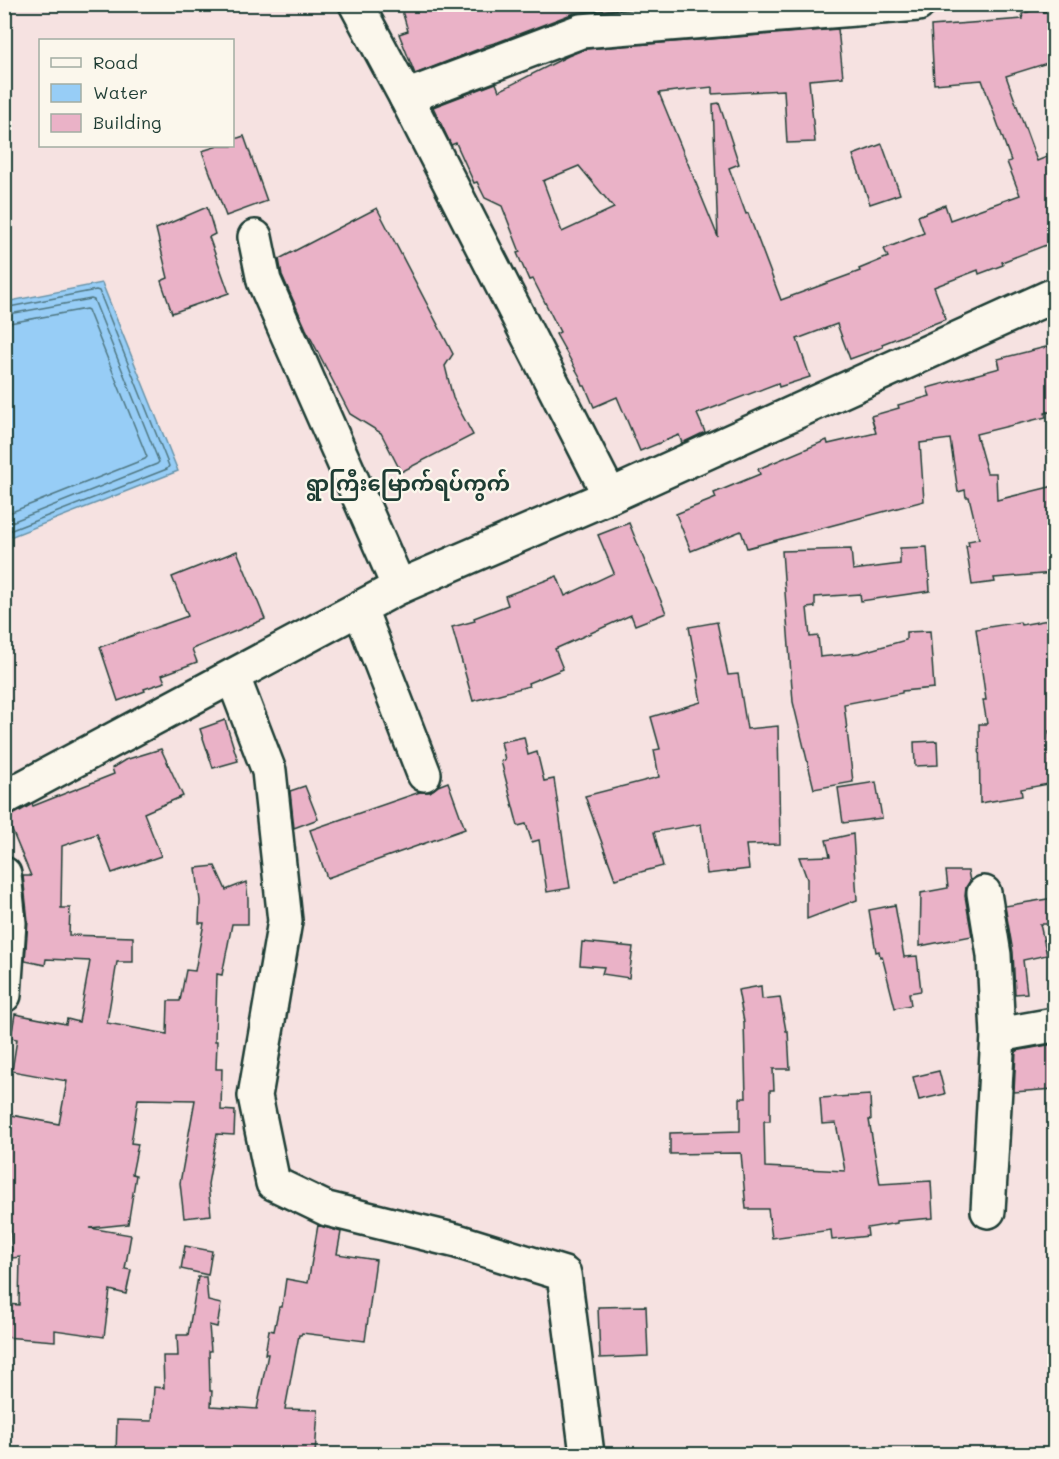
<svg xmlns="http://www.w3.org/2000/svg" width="1059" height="1459" font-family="Mali,'Noto Sans Myanmar',sans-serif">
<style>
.water{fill:#97cdf6;stroke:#6793a8;stroke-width:1.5}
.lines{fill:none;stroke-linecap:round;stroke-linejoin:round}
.shore{stroke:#4f7782;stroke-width:1.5}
.building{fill:#eab2c7;stroke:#1f3d34;stroke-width:1.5;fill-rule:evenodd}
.minor-casing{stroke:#1f3d34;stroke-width:38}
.primary-casing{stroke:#1f3d34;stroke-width:38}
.minor{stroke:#fbf7ec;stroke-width:33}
.primary{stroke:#fbf7ec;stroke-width:33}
.labels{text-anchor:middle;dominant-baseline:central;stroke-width:4.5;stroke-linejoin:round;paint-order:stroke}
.quarter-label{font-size:21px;font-weight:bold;fill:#1f3d34;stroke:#fbf7ec}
</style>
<rect width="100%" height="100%" fill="#f6e2e1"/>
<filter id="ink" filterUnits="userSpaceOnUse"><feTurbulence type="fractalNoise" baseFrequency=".0167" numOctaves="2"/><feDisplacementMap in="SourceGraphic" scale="12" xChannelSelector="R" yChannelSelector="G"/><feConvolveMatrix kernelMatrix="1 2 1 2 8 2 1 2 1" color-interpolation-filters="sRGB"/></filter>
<g filter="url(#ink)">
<!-- water -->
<path class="water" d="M102,283L178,471L5,539V302Z"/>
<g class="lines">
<!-- shore -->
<g class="shore">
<path d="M4,308L96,290L99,291L169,466L167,469L4,533"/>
<path d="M4,315L91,299L94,300L159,462L157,464L4,525"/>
<path d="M4,324L86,309L88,310L147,457L145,459L4,515"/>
</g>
</g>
<!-- building -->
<g class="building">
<path d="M400,4H616V9L574,13L498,42L484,46V47L415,74L399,34L408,31Z"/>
<path d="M1042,7L1044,12L1054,9V61L1006,76L1037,161L1054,154V242L1002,262L1003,265L979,274L978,270L934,287L946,319L882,344L883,347L850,359L837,324L797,339L810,377L779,387L778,383L697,414L705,432L682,443L679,435L640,451L617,397L594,407L585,386H583L580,377L556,334L560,332L533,279L529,280L517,253L520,252L502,206L485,198L477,182L474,183L456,143L451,145L433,107L496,83L499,91L568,56L585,49L838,29L843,77L809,80L815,142L787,143L784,90L712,94V87L659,93L718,237L713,104L719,103L739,164L729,168L746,214L748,213L781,300L860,271L859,269L888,257L884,249L924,233L918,216L945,205L950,220L1020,195L1007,162L1011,161L982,80L934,84L931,26L1023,19L1022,14ZM579,166L614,208L562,232L543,181Z"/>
<path d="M244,136L267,201L226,216L202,151L218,146H232V140Z"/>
<path d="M882,144L900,194L870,204L853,155Z"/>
<path d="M207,207L215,234L209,237L229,293L172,313L161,281L168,278L156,229Z"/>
<path d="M377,208L453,354L445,366L453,398L473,435L401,472L381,433L350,414L306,329L282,275L279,259Z"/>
<path d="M1054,345V411L1045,413L1046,417L976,434L987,473H996L997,500L1054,486V573L994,578L995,582L972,585L966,546H969L968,541L979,539L969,497H966L965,490L958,492L950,439L920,443L924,501L747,548L741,531L691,551L676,514L716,498L714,493L760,474L758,469L827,440L828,444L876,433L871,416L899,408L898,405L930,396L927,388L1000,368L998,359Z"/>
<path d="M629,523L666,613L635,625L631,615L555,649L563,669L528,683L529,686L473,701L452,627L475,621L474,618L508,605L505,596L557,576L565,596L614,573L598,535Z"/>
<path d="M927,547L930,591L861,601L860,594L815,597V607L807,608L810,637L818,636L820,657L859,653L906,640V632L930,631L934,688L902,691V693L844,704L853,782L814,789L793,702L782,551L851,549L853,570L900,564V548Z"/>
<path d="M237,551L265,619L192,649L197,662L162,675L165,682L144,689L145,691L118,701L100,647L188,616L172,577Z"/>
<path d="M1054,619V711L1051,712L1053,731H1049L1054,761L1050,762L1054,783L1021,789L1022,796L980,803L979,724H987L983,700H986L976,629L1020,622L1021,625Z"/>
<path d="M717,622L728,675L738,674L747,729L778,726L780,844L746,845L749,869L707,874L701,824L654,832L663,866L615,879L585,796L659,777L654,750L660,749L651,717L701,702L697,680H699L689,627Z"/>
<path d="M225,720L238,761L213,768L200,729Z"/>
<path d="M524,737L528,755L537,752L544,781L554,779L570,888L547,892L539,840L532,842L526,824L518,826L501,761L505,760L501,742Z"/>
<path d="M937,741L938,765L915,766L914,742Z"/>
<path d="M161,749L183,796L144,813L161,856L112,873L97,834L62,846L61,908H70L69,935L133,937V962H117L107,1023L167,1034L168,1001H180L186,970L195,971L204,923H199L200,901L196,868L215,866L226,890L246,882L248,899V924H232L222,975L217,974L215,1041H217L216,1069H222L221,1110L235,1111L234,1135L217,1134L208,1184L211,1215L184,1218L180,1183L195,1100L138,1099L131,1143L138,1144L132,1174L136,1175L128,1224L90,1228L131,1235L125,1269L131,1270L126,1294L110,1290L104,1337L55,1330V1341L4,1337L6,1304L19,1305L20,1257L12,1258L10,1224H4V1140H7L11,1115L59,1124L67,1081L12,1071L17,1039L11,1038L15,1014L66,1024L67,1019L79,1022L90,961L46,959L45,965L25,961L28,921L23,876H31L6,816L13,815L32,804L33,806L114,774L112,768L125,760Z"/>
<path d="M448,782L465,829L327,878L310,830L420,792H430L438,786Z"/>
<path d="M876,782L882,818L843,823L838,788Z"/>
<path d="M305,786L318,819L294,828L290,791Z"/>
<path d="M853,834L857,900L807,919V879L799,857L830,856L826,840Z"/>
<path d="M946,871H968L970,881L966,887L965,896L972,936L920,946L921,893L948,888Z"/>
<path d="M1054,898V924H1040L1047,955L1023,960L1027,993L1015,994L1013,952L1005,906Z"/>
<path d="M895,905L904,957L917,956L921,991L909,993L911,1005L895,1008L882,956L880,957L879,951L876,952L869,910Z"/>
<path d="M582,942L633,947L629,978L602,974L604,967L580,965Z"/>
<path d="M761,986L762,999L780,997L786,1031H788L790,1069H773L774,1090H770V1121H764L765,1167L845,1171L836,1123L822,1124L820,1098L870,1095L871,1120H869L880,1184L931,1181L933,1218L897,1221V1223L867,1228L868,1236L832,1240L831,1230L772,1238L768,1209H746L741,1153L670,1154V1133L740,1131V1098H746L744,1022L738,990Z"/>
<path d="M1053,1044L1054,1089L1014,1092L1016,1051Z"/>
<path d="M939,1071L945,1094L919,1100L913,1077Z"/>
<path d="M318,1225L341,1232L337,1254L376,1260L365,1341L302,1333L301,1335H299L285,1409L318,1410L315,1455H116L117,1420L152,1421L154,1387L164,1388L163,1356H178L177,1335H188L198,1277H206L208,1301L221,1304L217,1327L209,1325L211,1351H209L210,1391H212L211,1406L257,1409L268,1354H265L269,1330L274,1331L279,1307H282L286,1279L308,1283Z"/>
<path d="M185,1246L212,1251L208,1275L181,1269Z"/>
<path d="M646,1306L648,1356L600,1358L598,1307Z"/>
</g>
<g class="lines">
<defs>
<g id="minor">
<path d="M356,4L406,97L610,496"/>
<path d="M406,97L581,31L918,4"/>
<path d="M255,237L264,281L399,587"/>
<path d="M360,609L424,774"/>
<path d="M233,677L269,771L285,921L255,1096L273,1183L327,1209L457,1241L564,1274L587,1454"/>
<path d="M4,874L9,923L4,995"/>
<path d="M984,893L994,955L998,1035L988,1211"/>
<path d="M998,1035L1054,1025"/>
</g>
<path id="primary" d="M4,798L399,587L610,496L1054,295"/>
</defs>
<!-- minor casing -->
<use href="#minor" class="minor-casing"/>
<!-- primary casing -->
<use href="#primary" class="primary-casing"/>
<!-- minor -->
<use href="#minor" class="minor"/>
<!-- primary -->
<use href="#primary" class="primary"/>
</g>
</g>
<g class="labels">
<!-- quarter labels -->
<g class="quarter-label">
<text x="408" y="482">ရွာကြီးမြောက်ရပ်ကွက်</text>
</g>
</g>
<!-- margin -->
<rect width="1059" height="1459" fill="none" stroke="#fbf7ec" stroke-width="24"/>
<rect x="12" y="12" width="1035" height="1435" fill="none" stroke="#1f3d34" stroke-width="2" filter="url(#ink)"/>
<!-- legend -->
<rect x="39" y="39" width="195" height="108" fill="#fbf7ec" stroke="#a3ada2" stroke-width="1.5"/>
<rect x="51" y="58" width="30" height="9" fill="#fbf7ec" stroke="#a3ada2" stroke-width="1.5"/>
<text x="93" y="69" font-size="18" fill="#1f3d34">Road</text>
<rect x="51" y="84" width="30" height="18" fill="#97cdf6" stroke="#a3ada2" stroke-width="1.5"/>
<text x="93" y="99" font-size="18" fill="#1f3d34">Water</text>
<rect x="51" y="114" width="30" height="18" fill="#eab2c7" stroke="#a3ada2" stroke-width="1.5"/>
<text x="93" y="129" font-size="18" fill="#1f3d34">Building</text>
</svg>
